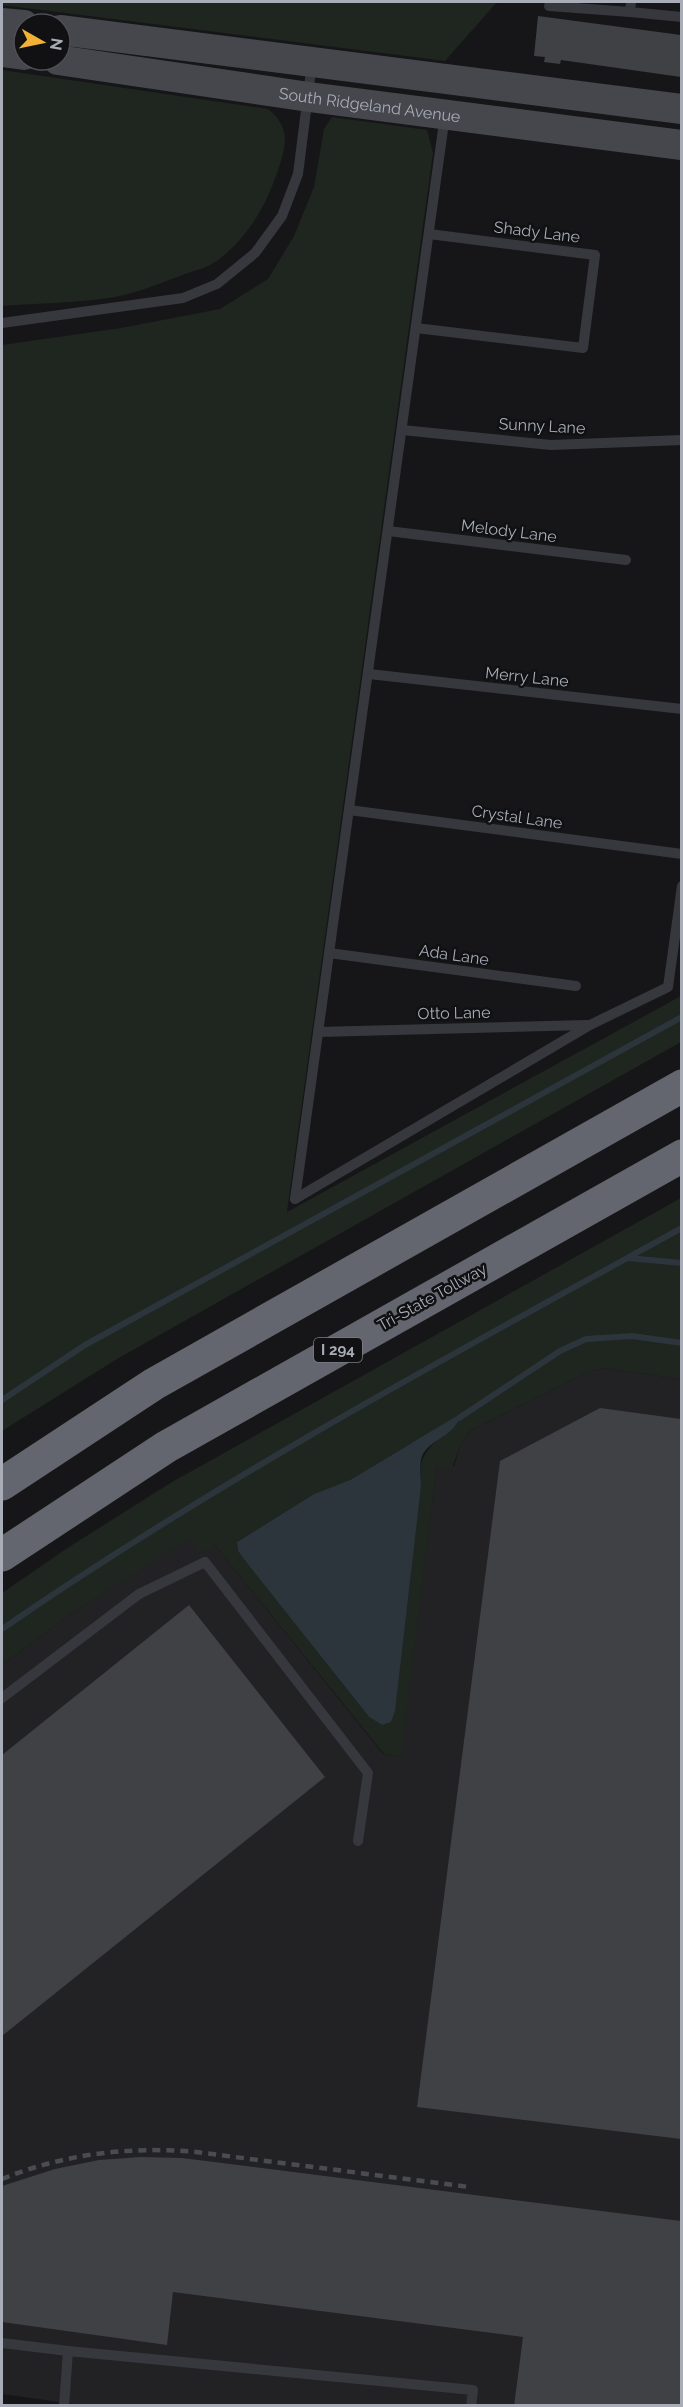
<svg xmlns="http://www.w3.org/2000/svg" width="683" height="2407" font-family="Raleway,sans-serif">
<style>
.built{fill:#222225}
.green{fill:#1e261f;fill-rule:evenodd}
.water{fill:#2c353c}
.lines{fill:none;stroke-linecap:round;stroke-linejoin:round}
.stream{stroke:#2c353c;stroke-width:6}
.building{fill:#404145}
.service{stroke:#37383d;stroke-width:10}
.secondary{stroke:#45474d;stroke-width:30}
.motorway{stroke:#63666e;stroke-width:33}
.rail{stroke:#4a4c52;stroke-width:4.5;stroke-dasharray:8 6;stroke-linecap:butt}
.labels{text-anchor:middle;dominant-baseline:central;stroke-width:5;stroke-linejoin:round;paint-order:stroke}
.shield{fill:#111113;stroke:#7b7e86;stroke-width:1.5}
.shield-label{font-size:15px;font-weight:bold;fill:#a8adb8}
.street-label{font-size:16px;fill:#a8adb8;stroke:#111113}
</style>
<rect width="100%" height="100%" fill="#161618"/>
<!-- built -->
<path class="built" d="M604,1368L681,1379V2405L88,2406L2,2394V1665L65,1618L190,1537L214,1544L383,1754L400,1757L437,1466H454L460,1446L471,1430L591,1371Z"/>
<!-- green -->
<g class="green">
<path d="M2,2H497L445,61L2,5Z"/>
<path d="M2,70L268,109C290,126 287,145 278,170C267,204 248,238 218,260C208,268 192,271 180,276C160,283 137,293 115,297C78,303 39,303 2,306Z"/>
<path d="M332,117L427,130L433,153L287,1212L681,996V1042L117,1359L2,1431V345L121,328L220,309L268,279L294,236L314,187L324,129Z"/>
<path d="M681,1198V1379L604,1368L591,1371L471,1430L460,1446L452,1468L437,1466L401,1757L384,1754L214,1544L200,1554L190,1538L65,1618L2,1665V1593L69,1547L172,1482ZM456,1425C439,1440 417,1451 421,1477L382,1725L369,1717L250,1567L238,1551L237,1542L314,1494L350,1480L408,1445Z"/>
</g>
<!-- water -->
<path class="water" d="M455,1417L459,1418C454,1436 429,1440 422,1456C419,1465 421,1476 421,1486L395,1711L391,1722L382,1725L369,1717L250,1567L238,1551L237,1542L314,1494L350,1480Z"/>
<g class="lines">
<!-- stream -->
<g class="stream">
<path d="M628,1258L682,1263"/>
<path d="M2,1400L85,1345L682,1017"/>
<path d="M459,1418L560,1351L586,1339L632,1336L682,1343"/>
<path d="M2,1629C218,1480 451,1355 682,1228"/>
</g>
</g>
<!-- building -->
<g class="building">
<path d="M538,16L681,35V77L561,60L560,64L544,62L545,57L534,56Z"/>
<path d="M600,1408L681,1419V2139L417,2107L500,1461Z"/>
<path d="M189,1605L325,1777L2,2036V1755Z"/>
<path d="M141,2157L182,2158L681,2221V2406H514L523,2337L173,2292L167,2345L2,2322V2186L55,2169L99,2160Z"/>
</g>
<g class="lines">
<!-- service -->
<g class="service">
<path d="M549,6L630,12L631,2"/>
<path d="M630,12L682,17"/>
<path d="M2,323L183,298L217,284L255,253L282,216L298,174L312,63"/>
<path d="M416,328L583,348L595,255L429,234"/>
<path d="M402,430L551,445L682,440"/>
<path d="M388,531L626,560"/>
<path d="M369,674L682,709"/>
<path d="M349,810L682,854"/>
<path d="M329,953L576,986"/>
<path d="M318,1032L587,1025"/>
<path d="M295,1199L445,115"/>
<path d="M295,1199L590,1025L668,987L682,886"/>
<path d="M2,1698L139,1594L205,1562L368,1773L358,1841"/>
<path d="M2,2343L68,2351"/>
<path d="M64,2406L68,2351L473,2390L471,2406"/>
</g>
<!-- secondary -->
<g class="secondary">
<path d="M2,23L24,25"/>
<path d="M60,30L682,109"/>
<path d="M2,52L24,55"/>
<path id="s1" d="M58,60L309,97L682,145"/>
</g>
<!-- motorway -->
<g class="motorway">
<path d="M2,1484L154,1384L682,1086"/>
<path d="M2,1555L166,1447L682,1156"/>
</g>
<!-- rail -->
<path class="rail" d="M2,2179C63,2154 130,2146 196,2152L469,2187"/>
</g>
<g class="labels">
<!-- shield labels -->
<rect class="shield" x="314" y="1338" width="48" height="24" rx="4.5"/>
<g class="shield-label">
<text x="338" y="1350">I 294</text>
</g>
<!-- street labels -->
<g class="street-label">
<text stroke="none"><textPath href="#s1" startOffset="315">South Ridgeland Avenue</textPath></text>
<text transform="translate(537 232) rotate(7)">Shady Lane</text>
<text transform="translate(542 426) rotate(3)">Sunny Lane</text>
<text transform="translate(509 531) rotate(7)">Melody Lane</text>
<text transform="translate(527 677) rotate(6)">Merry Lane</text>
<text transform="translate(517 817) rotate(8)">Crystal Lane</text>
<text transform="translate(454 955) rotate(8)">Ada Lane</text>
<text transform="translate(454 1013) rotate(-1)">Otto Lane</text>
<text transform="translate(432 1297) rotate(-29)">Tri-State Tollway</text>
</g>
</g>
<!-- border -->
<rect width="683" height="2407" fill="none" stroke="#a8adb8" stroke-width="6"/>
<!-- north arrow -->
<g transform="translate(42 42) rotate(99)"><circle r="28" fill="#111113" stroke="#4d4f55" stroke-width="1.5"/>
<path d="M0-4.5L10 22L0 15L-10 22Z" fill="#f2b134"/>
<text y="-9" font-size="16" font-weight="bold" text-anchor="middle" fill="#a8adb8">N</text>
</g>
</svg>
